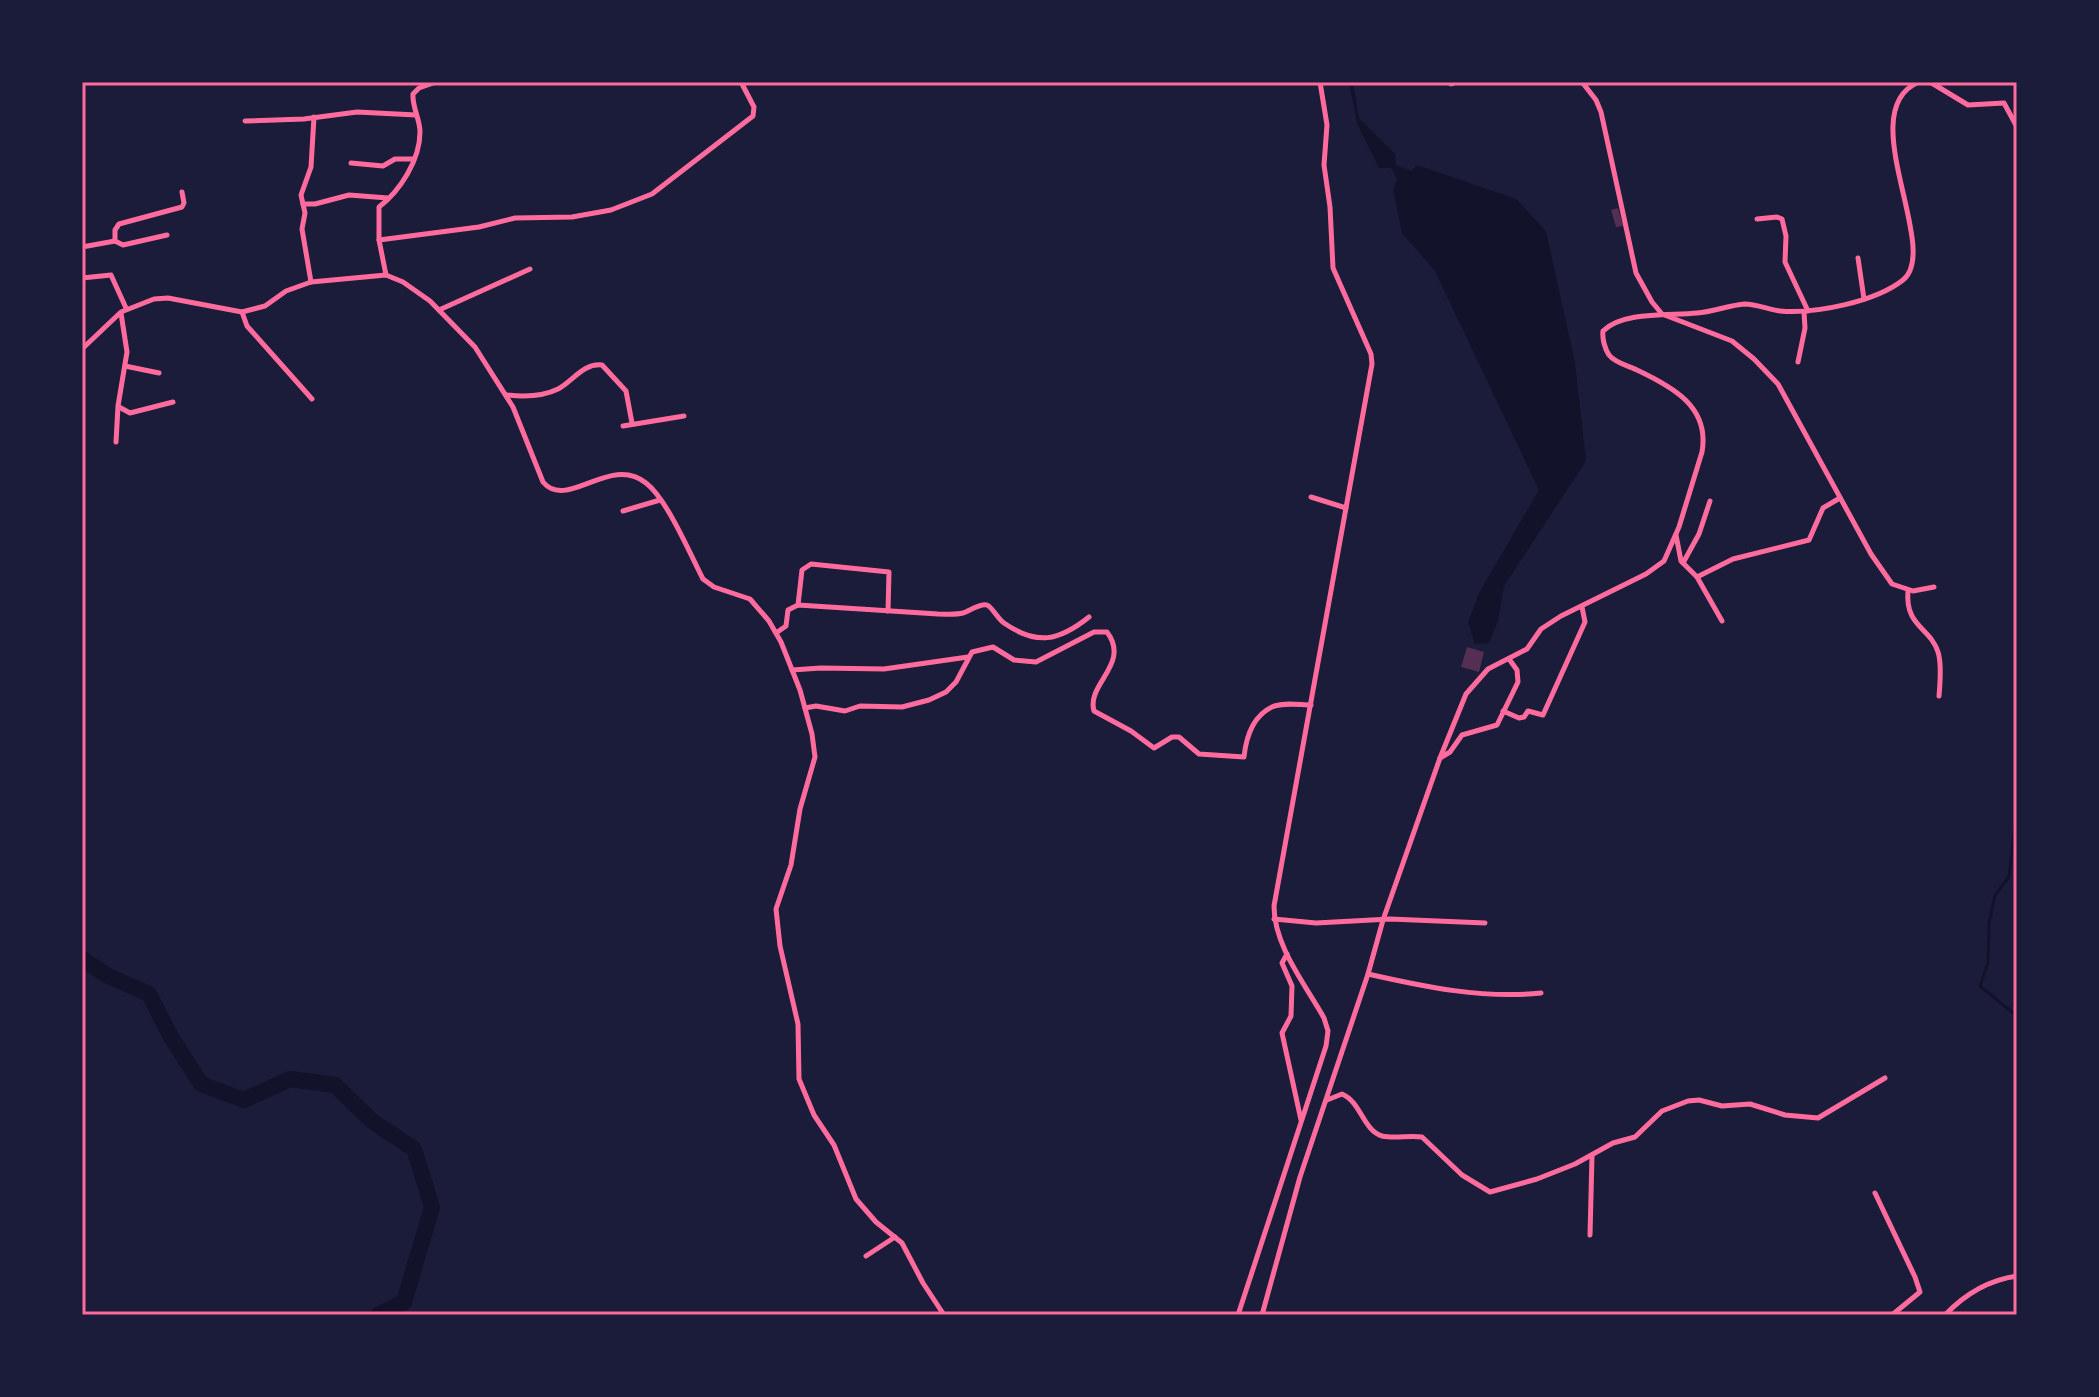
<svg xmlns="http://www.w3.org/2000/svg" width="2099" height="1397" font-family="'Alegreya Sans',sans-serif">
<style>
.water{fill:#12122b}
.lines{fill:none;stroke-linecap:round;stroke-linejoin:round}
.stream{stroke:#12122b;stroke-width:3}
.river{stroke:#12122b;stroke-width:16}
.building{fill:#542f53}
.minor{stroke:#ff6b9d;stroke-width:5}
.neatline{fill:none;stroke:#ff6b9d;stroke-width:3}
</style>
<rect width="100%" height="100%" fill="#1b1b3a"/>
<!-- water -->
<path class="water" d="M1349,82H1353L1359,118L1395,154L1396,165L1411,171L1417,165L1516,199L1546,231L1575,363L1586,461L1504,586L1498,621L1489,643L1475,644L1468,623L1479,593L1539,490L1435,271L1402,233L1393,190L1397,179L1391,168H1379L1357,123Z"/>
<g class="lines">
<!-- stream -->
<path class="stream" d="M2017,808L2009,877L1995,895L1989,923L1988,963L1980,986L2017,1016"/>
<!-- river -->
<path class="river" d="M82,959L108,976L149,994L171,1037L201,1084L244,1100L290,1079L335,1085L372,1121L414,1149L432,1207L404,1302L378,1315"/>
</g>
<!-- building -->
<g class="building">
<path d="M1618,208L1623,226L1616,227L1611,210Z"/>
<path d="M1467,647L1484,652L1479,672L1461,667Z"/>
</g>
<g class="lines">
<!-- minor -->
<g class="minor">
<path d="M1448,82L1451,84L1457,82"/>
<path d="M1582,82L1596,100L1601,112L1636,273L1652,302L1662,314L1732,341L1754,359L1778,384L1871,554L1892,584L1913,591L1934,587"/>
<path d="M1930,82L1968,105L2004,103L2017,127"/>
<path d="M245,121L304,119L357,112L416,115"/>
<path d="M351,163L383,166L395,159H414"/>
<path d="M303,204H315L349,195L388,198"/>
<path d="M1757,219L1777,217L1782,219L1786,236L1785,262L1808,311"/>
<path d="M167,235L123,245L115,241V230L119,224L182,207L184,203L182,192"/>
<path d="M379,240L479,227L515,218L572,217L611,210L652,194L753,116L754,107L741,82"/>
<path d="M82,247L115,241"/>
<path d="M1858,258L1864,299"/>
<path d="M386,275L379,240V207C400,191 420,160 420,132C420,119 412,107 413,94L419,88L436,82"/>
<path d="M82,278L111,275L126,308"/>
<path d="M311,282L302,229L305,213L301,195L311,167L314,117"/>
<path d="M439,310L530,269"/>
<path d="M242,312L247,326L312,399"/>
<path d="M82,349L121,312L154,299L168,298L242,312L265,306L286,291L311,282L386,275L403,282L430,301L475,347L513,407L543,482C567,511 610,454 646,483C667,499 690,554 703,579L714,587L750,599L769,621L781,642L800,690L812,734L815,757L800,809L791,865L776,909L780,946L798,1024L799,1079L814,1115L834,1145L856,1199L876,1222L902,1243L923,1283L944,1315"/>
<path d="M1798,362L1805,328L1804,312"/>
<path d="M125,366L159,373"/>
<path d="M507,395C525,397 542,397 558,389C573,381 583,363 602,365L626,391L632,423"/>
<path d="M119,407L130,413L173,402"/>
<path d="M623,426L684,416"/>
<path d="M116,442L118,406L127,352L121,313"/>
<path d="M1311,497L1346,508"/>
<path d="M623,511L660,500"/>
<path d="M1676,535L1681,561L1697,577L1722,621"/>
<path d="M1683,563L1699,534L1710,501"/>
<path d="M1697,577L1733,559L1809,540L1823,508L1840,498"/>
<path d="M1908,591C1905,627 1930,627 1938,652C1942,664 1940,684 1939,696"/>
<path d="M798,605L802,570L811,564L889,572L888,611"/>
<path d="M776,633L786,626L788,610L798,605L938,614C947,614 955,615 963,613C969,611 981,603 987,605C992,607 998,619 1004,623C1037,646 1059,641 1089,617"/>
<path d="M792,670L821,668L884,669L968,657"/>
<path d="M805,708L816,706L845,711L860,706L902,707L929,700L946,692L956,682L972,652L993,647L1014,660L1036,662L1094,632H1107C1131,664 1086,684 1094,711L1131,731L1154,748L1172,737H1179L1199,754L1244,757C1246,738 1253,716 1272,707C1282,702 1300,705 1311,705"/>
<path d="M1503,711L1519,718L1524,717L1528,711L1543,715L1585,622L1582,607"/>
<path d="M1440,758L1450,752L1462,735L1497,725L1518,682L1517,670L1509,659"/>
<path d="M1274,919L1316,923L1390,919L1485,923"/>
<path d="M1287,954L1282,963L1292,986L1291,1016L1282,1033L1301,1120"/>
<path d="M1368,974C1425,987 1483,999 1541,993"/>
<path d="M1327,1100L1342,1094C1361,1102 1363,1130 1382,1136C1395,1139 1409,1135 1422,1137L1462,1175L1490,1192L1537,1179L1575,1164L1613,1143L1635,1137L1662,1111L1688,1101L1699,1100L1722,1106L1750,1104L1785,1115L1818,1118L1885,1078"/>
<path d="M1875,1193L1915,1277L1920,1292L1892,1315"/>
<path d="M1590,1235L1592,1156"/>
<path d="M866,1256L895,1237"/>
<path d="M1238,1315L1326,1046L1328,1031L1324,1018C1305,984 1274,946 1274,906L1372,364L1371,354L1333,268L1330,207L1324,165L1327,125L1320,82"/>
<path d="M1262,1315L1300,1177L1368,974L1383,920L1440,758L1466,694L1488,669L1527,649L1541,629L1561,616L1646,574L1664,561L1679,527L1702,452C1710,407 1673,387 1637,370C1629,366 1615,363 1609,355C1605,349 1602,339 1603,331C1623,311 1670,316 1697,313C1713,312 1729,305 1745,304C1757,304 1769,310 1780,311C1815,314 1875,302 1903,280C1942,249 1851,110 1919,82"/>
<path d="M1945,1315C1965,1294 1989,1280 2017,1276"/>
</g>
</g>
<!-- border -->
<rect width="2099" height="1397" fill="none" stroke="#1b1b3a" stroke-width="168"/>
<rect x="84" y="84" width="1931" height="1229" class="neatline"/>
</svg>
